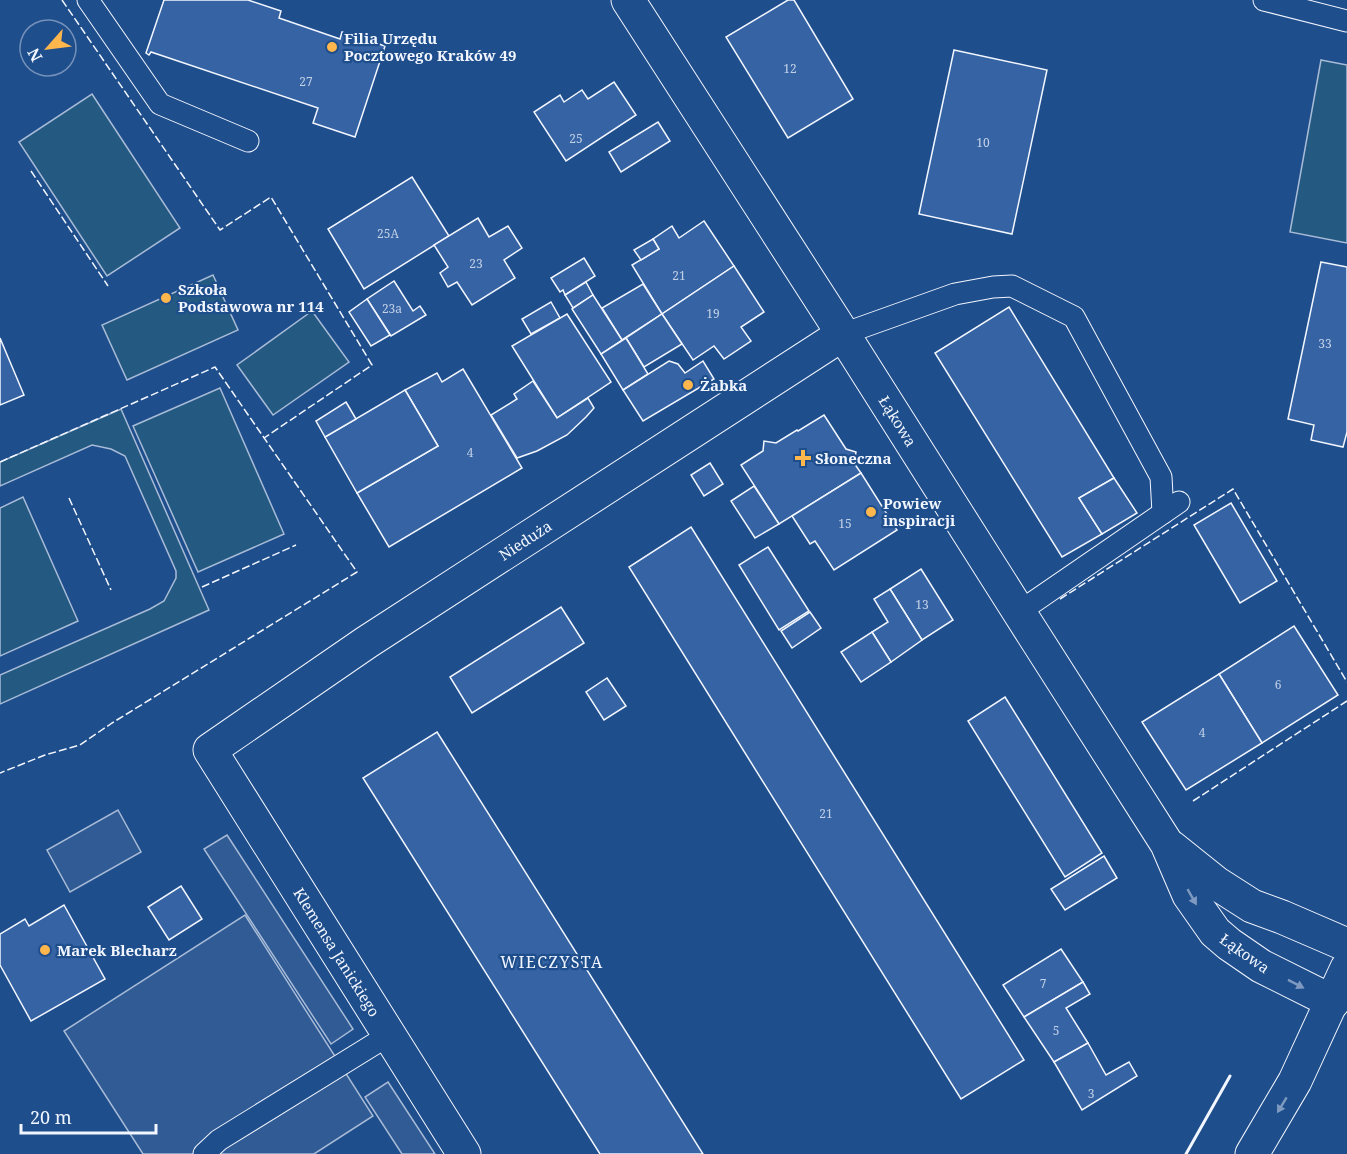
<svg xmlns="http://www.w3.org/2000/svg" width="1347" height="1154" font-family="'Noto Serif',serif">
<style>
.green{fill:#245a82;stroke:#a8bbd7;stroke-width:1.5}
.parking{fill:#305b95;stroke:#a8bbd7;stroke-width:1.5}
.building{fill:#3563a3;stroke:#f2f6ff;stroke-width:1.5}
.lines{fill:none;stroke-linecap:round;stroke-linejoin:round}
.service-casing{stroke:#f2f6ff;stroke-width:23}
.minor-casing{stroke:#f2f6ff;stroke-width:35}
.secondary-casing{stroke:#f2f6ff;stroke-width:35}
.service{stroke:#1f4e8c;stroke-width:21}
.minor{stroke:#1f4e8c;stroke-width:33}
.secondary{stroke:#1f4e8c;stroke-width:33}
.fence{stroke:#f2f6ff;stroke-width:1.5;stroke-dasharray:8 3;stroke-linecap:butt}
.wall{stroke:#f2f6ff;stroke-width:3}
.oneway{fill:#7e9ac0}
.poi-dot{fill:#ffb74d;stroke:#1f4e8c;stroke-width:2}
.labels{text-anchor:middle;dominant-baseline:central;stroke-width:4.5;stroke-linejoin:round;paint-order:stroke}
.number-label{font-size:12px;fill:#c3d1e8}
.poi-label{font-size:15px;font-weight:bold;fill:#f2f6ff;stroke:#1f4e8c;text-anchor:start}
.street-label{font-size:15px;fill:#f2f6ff;stroke:#1f4e8c}
.neighbourhood-label{font-size:16px;letter-spacing:1.5px;fill:#f2f6ff;stroke:#1f4e8c}
</style>
<rect width="100%" height="100%" fill="#1f4e8c"/>
<!-- green -->
<g class="green">
<path d="M1321,60L1347,65V243L1290,232Z"/>
<path d="M92,94L180,228L107,276L19,142Z"/>
<path d="M213,275L238,330L127,380L102,325Z"/>
<path d="M312,311L349,362L273,415L237,365Z"/>
<path d="M220,388L284,534L198,572L133,426Z"/>
<path d="M121,409L209,610L0,704V675L150,609L164,601L176,578V571L125,456L111,449L92,445L0,486V462Z"/>
<path d="M23,497L78,621L0,656V508Z"/>
</g>
<!-- parking -->
<g class="parking">
<path d="M118,810L141,852L70,892L47,850Z"/>
<path d="M227,835L353,1029L331,1044L204,849Z"/>
<path d="M245,915L373,1116L314,1154H143L64,1031Z"/>
<path d="M388,1082L435,1154H402L365,1097Z"/>
</g>
<!-- building -->
<g class="building">
<path d="M164,0H248L281,11L279,18L340,39L342,32L385,46L355,137L313,123L318,108L151,52L149,55L146,53Z"/>
<path d="M788,0H794L853,99L788,138L726,37Z"/>
<path d="M954,50L1047,70L1012,234L919,214Z"/>
<path d="M614,82L636,115L566,161L534,112L560,95L564,102L582,90L588,99Z"/>
<path d="M658,122L670,141L621,172L609,152Z"/>
<path d="M412,177L449,236L364,289L328,229Z"/>
<path d="M478,218L489,237L508,226L522,248L504,260L515,278L472,305L457,282L448,287L440,273L448,267L434,245Z"/>
<path d="M704,221L734,266L662,314L632,265L659,249L653,239L672,226L679,238Z"/>
<path d="M653,239L659,249L641,260L634,250Z"/>
<path d="M584,258L595,276L565,295L563,290L560,292L551,278Z"/>
<path d="M1321,262L1347,267V432L1343,447L1311,440L1314,425L1288,419Z"/>
<path d="M734,266L764,312L741,327L751,341L724,359L714,346L693,360L662,314Z"/>
<path d="M394,281L413,311L420,306L426,315L391,336L367,299Z"/>
<path d="M586,282L593,295L573,308L565,295Z"/>
<path d="M643,284L662,314L622,340L602,308Z"/>
<path d="M593,295L622,340L601,354L572,309Z"/>
<path d="M367,299L390,335L371,346L349,312Z"/>
<path d="M551,302L560,318L531,334L522,319Z"/>
<path d="M1009,307L1114,478L1079,498L1102,534L1062,557L935,353Z"/>
<path d="M567,314L611,382L557,418L512,346Z"/>
<path d="M662,314L682,344L644,367L626,338Z"/>
<path d="M0,338L24,395L0,405Z"/>
<path d="M626,338L648,374L623,390L601,354Z"/>
<path d="M669,361L678,364L685,373L703,361L714,379L643,421L623,390Z"/>
<path d="M463,369L522,468L389,547L357,493L438,446L405,390L437,373L442,382Z"/>
<path d="M533,381L557,418L588,398L594,408L586,417L567,435L537,451L517,458L491,415L517,399L514,394Z"/>
<path d="M405,390L438,446L357,493L325,437Z"/>
<path d="M346,402L356,419L325,437L316,421Z"/>
<path d="M824,415L846,449L856,452L854,463L861,473L779,524L741,465L763,451L764,441L776,443L797,430L798,431Z"/>
<path d="M710,463L723,484L704,496L691,475Z"/>
<path d="M861,473L897,530L834,570L815,541L810,544L792,516Z"/>
<path d="M1114,478L1137,513L1102,534L1079,498Z"/>
<path d="M754,486L779,524L755,538L731,501Z"/>
<path d="M1231,503L1277,581L1240,603L1194,525Z"/>
<path d="M691,527L1024,1060L961,1099L629,567Z"/>
<path d="M768,547L809,611L779,630L739,565Z"/>
<path d="M921,569L953,620L922,640L890,589Z"/>
<path d="M890,589L922,640L891,662L872,632L888,622L874,599Z"/>
<path d="M561,607L584,643L472,713L450,677Z"/>
<path d="M810,612L821,628L792,648L781,631Z"/>
<path d="M1294,626L1338,695L1262,743L1219,674Z"/>
<path d="M872,632L891,662L861,682L841,652Z"/>
<path d="M1219,674L1262,743L1186,790L1142,722Z"/>
<path d="M607,678L626,706L604,720L586,692Z"/>
<path d="M1005,697L1102,853L1065,877L968,721Z"/>
<path d="M437,732L703,1154H600L363,778Z"/>
<path d="M1104,856L1117,878L1065,910L1051,889Z"/>
<path d="M181,886L202,919L169,940L148,907Z"/>
<path d="M64,905L105,979L31,1021L0,965V934L25,919L29,926Z"/>
<path d="M1061,949L1083,982L1024,1017L1003,985Z"/>
<path d="M1083,982L1090,994L1066,1008L1088,1043L1054,1062L1024,1017Z"/>
<path d="M1088,1043L1106,1075L1129,1062L1137,1076L1082,1110L1054,1062Z"/>
</g>
<g class="lines">
<defs>
<g id="service">
<path d="M88,0L160,104L248,141"/>
<path d="M1264,0L1347,21"/>
<path d="M843,334L955,294L993,287L1012,286L1074,317L1161,477L1163,513"/>
<path d="M1019,612L1179,502"/>
<path d="M204,1154L219,1140L389,1035"/>
</g>
<g id="minor">
<path d="M628,0L843,334L1019,612L1167,844L1189,895L1215,932L1229,944L1261,966L1333,1002"/>
<path d="M1171,847L1216,883L1252,906L1282,917L1347,945"/>
<path d="M464,1154L210,750L367,642L843,334"/>
</g>
<path id="secondary" d="M1252,1154L1295,1081L1347,968"/>
</defs>
<!-- service casing -->
<use href="#service" class="service-casing"/>
<!-- minor casing -->
<use href="#minor" class="minor-casing"/>
<!-- secondary casing -->
<use href="#secondary" class="secondary-casing"/>
<!-- service -->
<use href="#service" class="service"/>
<!-- minor -->
<use href="#minor" class="minor"/>
<!-- secondary -->
<use href="#secondary" class="secondary"/>
<!-- fence -->
<g class="fence">
<path d="M62,0L220,230L271,197L372,365L264,438"/>
<path d="M31,171L108,286"/>
<path d="M0,462L215,367L357,572L112,723L80,745L45,755L0,773"/>
<path d="M69,498L111,590"/>
<path d="M202,587L296,545"/>
<path d="M1060,599L1233,489L1347,682"/>
<path d="M1193,801L1347,701"/>
</g>
<!-- wall -->
<path class="wall" d="M1186,1154L1230,1076"/>
</g>
<!-- one-way arrows -->
<defs><path id="oneway-solid" d="M-6-.8H1V-3.2L6.5 0L1 3.2V.8H-6Z" transform="scale(1.5)"/></defs>
<g class="oneway">
<use href="#oneway-solid" transform="translate(1192 897) rotate(60)"/>
<use href="#oneway-solid" transform="translate(1296 984) rotate(27)"/>
<use href="#oneway-solid" transform="translate(1282 1105) rotate(121)"/>
</g>
<!-- markers -->
<g class="poi-dot">
<circle cx="332" cy="47" r="6"/>
<circle cx="166" cy="298" r="6"/>
<circle cx="688" cy="385" r="6"/>
<path d="M800 449h6v6h6v6h-6v6h-6v-6h-6v-6h6z"/>
<circle cx="871" cy="512" r="6"/>
<circle cx="45" cy="950" r="6"/>
</g>
<g class="labels">
<!-- number labels -->
<g class="number-label">
<text x="790" y="68">12</text>
<text x="306" y="81">27</text>
<text x="576" y="138">25</text>
<text x="983" y="142">10</text>
<text x="388" y="233">25A</text>
<text x="476" y="263">23</text>
<text x="679" y="275">21</text>
<text x="392" y="308">23a</text>
<text x="713" y="313">19</text>
<text x="1325" y="343">33</text>
<text x="470" y="452">4</text>
<text x="845" y="523">15</text>
<text x="922" y="604">13</text>
<text x="1278" y="684">6</text>
<text x="1202" y="732">4</text>
<text x="826" y="813">21</text>
<text x="1043" y="983">7</text>
<text x="1056" y="1030">5</text>
<text x="1091" y="1093">3</text>
</g>
<!-- poi labels -->
<g class="poi-label">
<text x="344" y="38">Filia Urzędu<tspan x="344" dy="17">Pocztowego Kraków 49</tspan></text>
<text x="178" y="289">Szkoła<tspan x="178" dy="17">Podstawowa nr 114</tspan></text>
<text x="700" y="385">Żabka</text>
<text x="815" y="458">Słoneczna</text>
<text x="883" y="503">Powiew<tspan x="883" dy="17">inspiracji</tspan></text>
<text x="57" y="950">Marek Blecharz</text>
</g>
<!-- street labels -->
<g class="street-label">
<text transform="translate(898 421) rotate(58)">Łąkowa</text>
<text transform="translate(525 540) rotate(-33)">Nieduża</text>
<text transform="translate(337 952) rotate(58)">Klemensa Janickiego</text>
<text transform="translate(1245 953) rotate(35)">Łąkowa</text>
</g>
<!-- neighbourhood labels -->
<g class="neighbourhood-label">
<text x="552" y="962">WIECZYSTA</text>
</g>
</g>
<!-- north arrow -->
<g transform="translate(48 48) rotate(242)"><circle r="28" fill="#1f4e8c" stroke="#7391ba" stroke-width="1.5"/>
<path d="M0-4.5L10 22L0 15L-10 22Z" fill="#ffb74d"/>
<text y="-9" font-size="16" font-weight="bold" text-anchor="middle" fill="#f2f6ff">N</text>
</g>
<!-- scale -->
<path d="M21 1124v9h135v-9" fill="none" stroke="#f2f6ff" stroke-width="3"/>
<text x="30" y="1124" font-size="18" fill="#f2f6ff" stroke="#1f4e8c" stroke-width="4.5" paint-order="stroke">20 m</text>
</svg>
